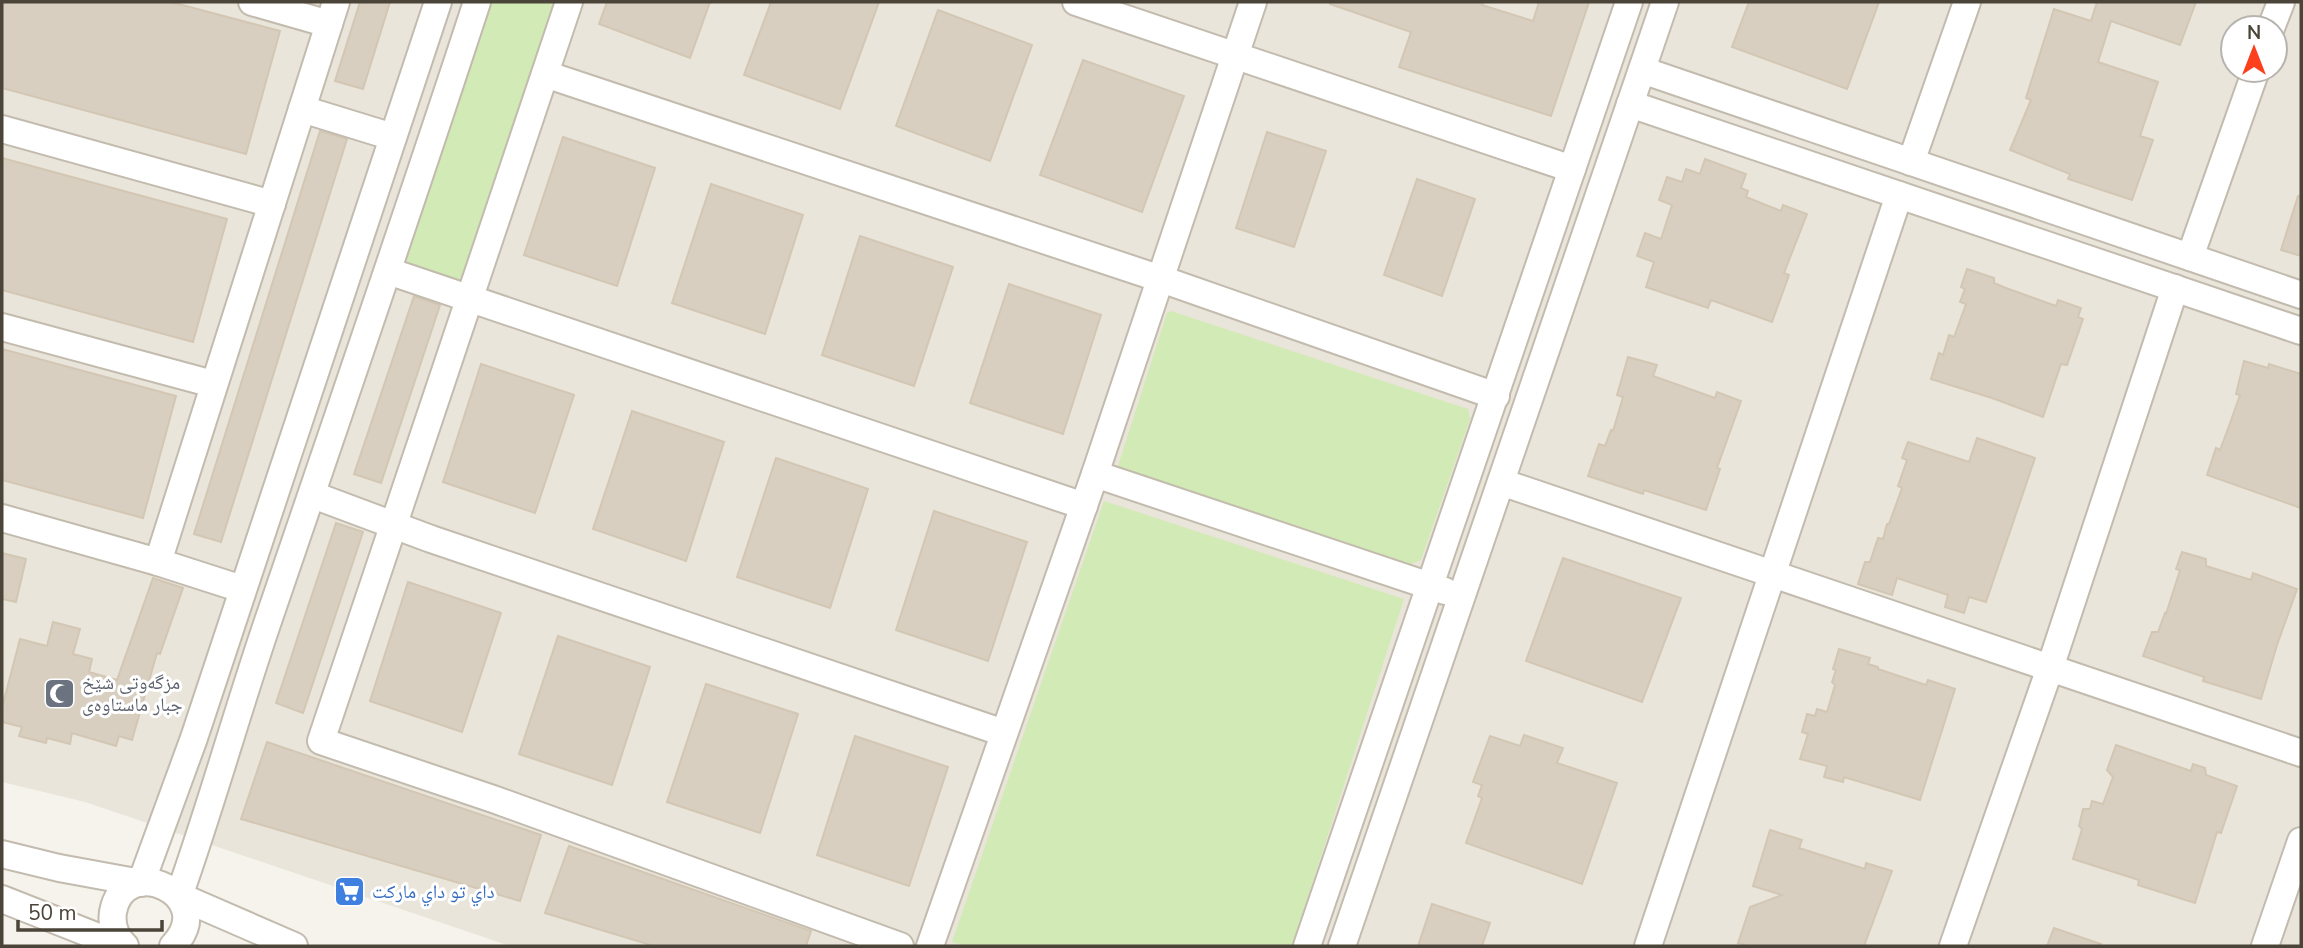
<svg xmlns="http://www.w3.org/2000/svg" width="2303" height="948" font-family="'Nunito Sans','Noto Naskh Arabic',sans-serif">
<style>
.residential{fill:#eae5da;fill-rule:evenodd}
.green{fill:#d2eab5}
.building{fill:#d8cfc1;stroke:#d3c7b4;stroke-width:2}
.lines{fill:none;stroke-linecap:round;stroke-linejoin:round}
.minor-casing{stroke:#c2bbae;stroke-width:30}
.minor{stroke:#fff;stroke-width:26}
.labels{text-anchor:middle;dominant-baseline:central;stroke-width:6;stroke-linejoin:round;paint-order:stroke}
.worship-label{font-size:19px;fill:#5b616d;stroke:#fff;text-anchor:start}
.shop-label{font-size:19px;fill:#366cbe;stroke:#fff;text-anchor:start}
</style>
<rect width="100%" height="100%" fill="#f6f3ec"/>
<!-- residential -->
<path class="residential" d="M2,2H2301V946H510L85,802L2,782ZM2233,28H2275V70H2233Z"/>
<!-- green -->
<g class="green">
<path d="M491,2H556L466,270L460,280C443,280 420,274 407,263V251Z"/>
<path d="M1171,311L1468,409L1470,419L1421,560L1411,564L1117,469L1167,313Z"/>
<path d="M1104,501L1404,599L1292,946H966L952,942Z"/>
</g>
<!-- building -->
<g class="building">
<path d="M2,2H171L280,31L246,154L2,88Z"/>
<path d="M360,2H390L363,89L335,81Z"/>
<path d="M607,2H710L690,58L599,24Z"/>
<path d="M771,2H879L840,109L744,75Z"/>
<path d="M1330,2H1483L1482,5L1533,21L1539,2H1589L1551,116L1399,67L1411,32L1330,4Z"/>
<path d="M1749,2H1879L1847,89L1732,47Z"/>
<path d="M2097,2H2196L2180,45L2111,21L2098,62L2158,82L2140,136L2153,140L2132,200L2068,179L2070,174L2010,150L2031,100L2026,98L2054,9L2091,21Z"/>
<path d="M938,10L1032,45L990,161L896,126Z"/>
<path d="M1083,60L1184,96L1142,212L1040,175Z"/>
<path d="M320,131L347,139L221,542L194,534Z"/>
<path d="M1267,132L1326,151L1294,247L1236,228Z"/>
<path d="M563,137L655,168L617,286L524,255Z"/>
<path d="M2,158L227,219L193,342L2,290Z"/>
<path d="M1705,159L1746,174L1741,188L1748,191L1746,197L1781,211L1783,205L1807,214L1784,273L1789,275L1772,322L1711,300L1708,308L1646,287L1654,262L1637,256L1645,233L1661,239L1672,205L1659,200L1667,177L1682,182L1686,169L1700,174Z"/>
<path d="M1417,179L1475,199L1442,296L1384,275Z"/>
<path d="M711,184L803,215L765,334L672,303Z"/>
<path d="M2298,196H2301V256L2281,250Z"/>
<path d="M860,236L953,267L914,386L822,355Z"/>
<path d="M1967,269L1994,278V283L2006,288L2056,306L2058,300L2081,308L2078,317L2083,319L2067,365L2061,364L2043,417L1992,398L1931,379L1939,353L1943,355L1949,335L1954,337L1966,304L1960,302L1965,289L1961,287Z"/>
<path d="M1009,284L1101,315L1063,434L970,403Z"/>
<path d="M414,296L440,305L381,483L354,474Z"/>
<path d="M2,349L176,396L143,518L2,480Z"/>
<path d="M1628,357L1657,365L1653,376L1715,398L1717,392L1741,401L1717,468L1720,469L1706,510L1644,490L1643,494L1588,476L1599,444L1605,446L1611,430L1613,431L1623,397L1617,395Z"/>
<path d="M2244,361L2268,368L2269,364L2301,374V508L2207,475L2216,448L2220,450L2229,426L2240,395L2236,394Z"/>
<path d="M481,364L574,395L535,513L443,482Z"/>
<path d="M632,411L724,442L686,561L593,529Z"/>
<path d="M1977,438L2035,458L1986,602L1969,597L1964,613L1945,607L1948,595L1897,578L1892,595L1858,584L1865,562H1870L1878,538L1883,539L1887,524H1889L1902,488L1898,486L1907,460L1902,458L1908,442L1969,462Z"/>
<path d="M776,458L868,489L830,608L737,577Z"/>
<path d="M934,511L1027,542L988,661L896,630Z"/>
<path d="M336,523L363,532L303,713L276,703Z"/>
<path d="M2182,552L2206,559V566L2251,580L2253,573L2297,589L2277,645L2261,699L2203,681L2204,677L2143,656L2152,632H2158L2165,613L2166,614L2180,570L2176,569Z"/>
<path d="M2,553L26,559L16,602L2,599Z"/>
<path d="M1563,558L1681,598L1642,702L1526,661Z"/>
<path d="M153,578L183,588L160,654L157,653L132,740L119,736L116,746L72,733L70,744L47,738L46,743L19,736L22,727L2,722V708L20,639L47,646L53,622L80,629L73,654L92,659L89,672L117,680Z"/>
<path d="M408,582L501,613L462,732L370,701Z"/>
<path d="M558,636L650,667L612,785L519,754Z"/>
<path d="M1839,649L1870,658L1868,664L1878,667V669L1926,685L1928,680L1955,689L1920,800L1844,777L1843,782L1824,777L1827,766L1800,759L1808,734L1802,732L1807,714L1815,716L1817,709L1827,712L1835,685L1832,682L1836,670L1833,669Z"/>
<path d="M706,684L798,714L760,833L667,802Z"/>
<path d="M1524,735L1563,748L1557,763L1617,783L1582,884L1466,843L1482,798L1478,796L1482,785L1473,782L1490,736L1520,746Z"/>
<path d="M855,736L948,767L909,886L817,855Z"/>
<path d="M267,742L541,835L520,901L241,819Z"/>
<path d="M2116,745L2191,771L2193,764L2205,768L2206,775L2237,786L2221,833L2217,832L2195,903L2138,885L2139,880L2073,859L2082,829L2079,826L2083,809H2090L2092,801L2103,804L2113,777L2107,770Z"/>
<path d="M1770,830L1802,840L1799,848L1865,869L1866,863L1892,871L1864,946H1748L1738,943L1750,907L1782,895L1753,886Z"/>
<path d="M569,846L811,931L806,946H654L545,913Z"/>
<path d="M1432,904L1490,923L1482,946H1418Z"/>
<path d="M2054,928L2101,944L2100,946H2047Z"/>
</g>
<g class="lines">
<defs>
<g id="minor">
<path d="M252,2L329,24"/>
<path d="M569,2L321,741L493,799L900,946"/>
<path d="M1076,2L1572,169"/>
<path d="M2271,28L2281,2"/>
<path d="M1642,70L2301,295"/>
<path d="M545,74L1161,279L1496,396"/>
<path d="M1630,104L2301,331"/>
<path d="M302,109L393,137"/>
<path d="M2,129L272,204"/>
<path d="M1911,162L1967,2"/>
<path d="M2190,257L2256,70"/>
<path d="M388,271L1084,506"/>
<path d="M2,327L213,384"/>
<path d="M1095,474L1445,591"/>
<path d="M1501,482L2301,753"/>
<path d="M313,495L431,539L1004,733"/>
<path d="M2,518L158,562L242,589"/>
<path d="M158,562L336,2"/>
<path d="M2,854L59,868L141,883L194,738L438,2"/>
<path d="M2,899L121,946"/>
<path d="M125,946C115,937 111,926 113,912C124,851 221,895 173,946"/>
<path d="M294,946L179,896C211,806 236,715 267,624C338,417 409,210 477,2"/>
<path d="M930,946L1095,474L1253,2"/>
<path d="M1307,946L1629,2"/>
<path d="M1342,946L1665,2"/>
<path d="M1648,946L1899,195"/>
<path d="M1953,946L2050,668L2175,288"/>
<path d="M2265,946L2301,841"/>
</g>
</defs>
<!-- minor casing -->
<use href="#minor" class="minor-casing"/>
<!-- minor -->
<use href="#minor" class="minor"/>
</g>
<!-- icons -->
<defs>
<symbol id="mosque-square" viewBox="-11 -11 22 22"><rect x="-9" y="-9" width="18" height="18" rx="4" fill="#6b7280" stroke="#fff"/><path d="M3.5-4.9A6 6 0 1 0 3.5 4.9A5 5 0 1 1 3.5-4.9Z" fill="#fff"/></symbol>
<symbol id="supermarket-square" viewBox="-11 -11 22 22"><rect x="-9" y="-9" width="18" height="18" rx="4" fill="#3f7fe0" stroke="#fff"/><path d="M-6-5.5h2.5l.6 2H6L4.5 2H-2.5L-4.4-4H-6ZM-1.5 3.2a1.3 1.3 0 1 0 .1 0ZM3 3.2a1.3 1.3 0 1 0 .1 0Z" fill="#fff"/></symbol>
</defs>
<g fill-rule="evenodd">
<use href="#mosque-square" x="42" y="676" width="35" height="35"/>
<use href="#supermarket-square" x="332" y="874" width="35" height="35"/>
</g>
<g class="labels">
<!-- worship labels -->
<g class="worship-label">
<text x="82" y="683">مزگەوتی شێخ<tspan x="82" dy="22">جبار ماستاوەی</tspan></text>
</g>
<!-- shop labels -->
<g class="shop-label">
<text x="372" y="892">داي تو داي ماركت</text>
</g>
</g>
<!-- border -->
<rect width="2303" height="948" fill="none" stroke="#4b4439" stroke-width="7"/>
<!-- north arrow -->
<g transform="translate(2254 49)"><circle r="33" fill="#ffffff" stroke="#b7b4b0" stroke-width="2"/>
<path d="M0-5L12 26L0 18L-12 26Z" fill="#fc3f1d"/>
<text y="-10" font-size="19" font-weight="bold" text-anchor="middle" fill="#4b4439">N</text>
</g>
<!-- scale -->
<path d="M18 920v10h144v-10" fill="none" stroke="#4b4439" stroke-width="3.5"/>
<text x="28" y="920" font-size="21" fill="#4b4439" stroke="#ffffff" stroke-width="5" paint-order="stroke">50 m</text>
</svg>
